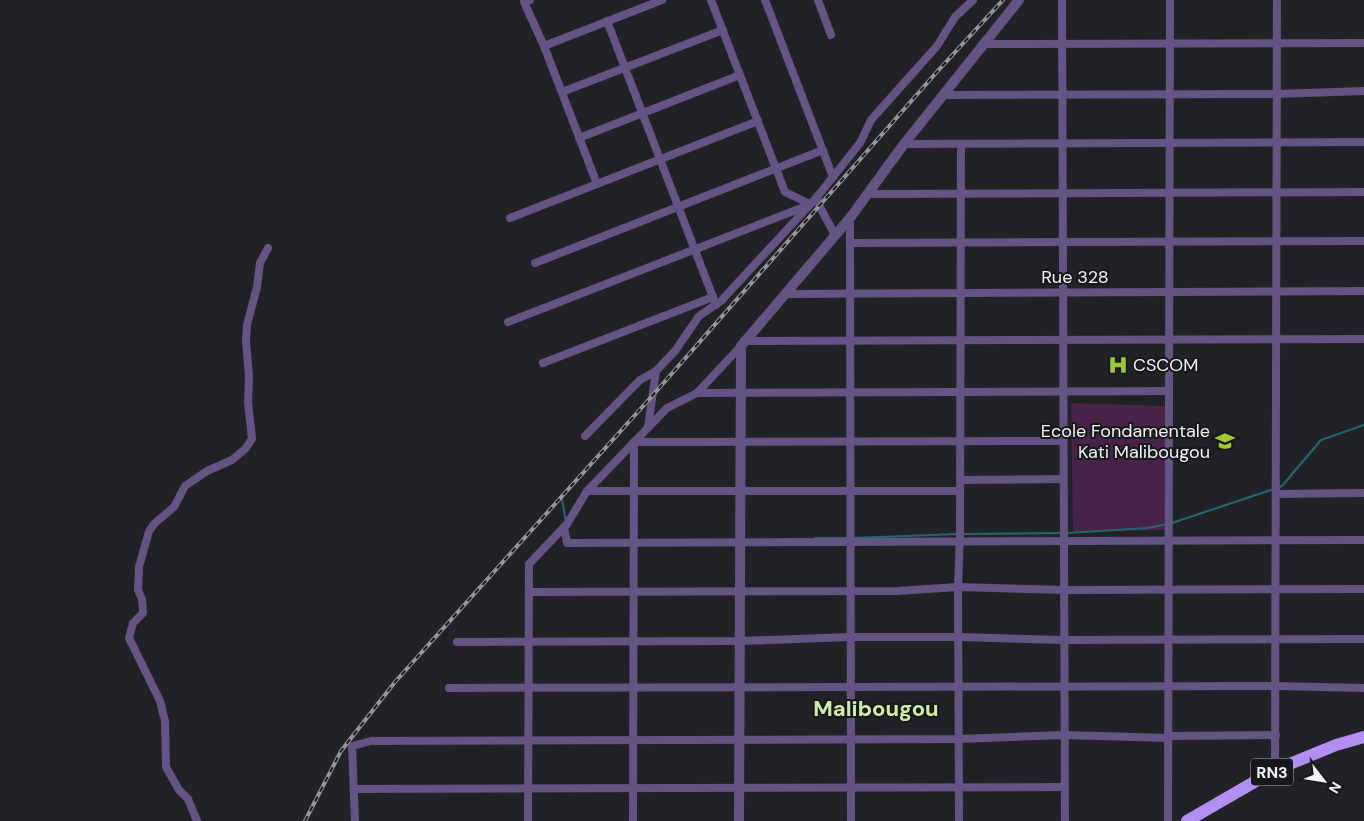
<svg xmlns="http://www.w3.org/2000/svg" width="1364" height="821" font-family="'DM Sans',sans-serif">
<style>
.green{fill:#482247}
.lines{fill:none;stroke-linecap:round;stroke-linejoin:round}
.stream{stroke:#246773;stroke-width:2}
.minor{stroke:#635484;stroke-width:8}
.tertiary{stroke:#635484;stroke-width:10}
.trunk{stroke:#b290f3;stroke-width:12}
.rail-casing{stroke:#96979a;stroke-width:4}
.rail{stroke:#17181c;stroke-width:2;stroke-dasharray:5.5;stroke-linecap:butt}
.labels{text-anchor:middle;dominant-baseline:central;stroke-width:4;stroke-linejoin:round;paint-order:stroke}
.shield{fill:#17181c;stroke:#b0b1b4;stroke-width:1}
.shield-label{font-size:16px;font-weight:bold;fill:#f2f3f5}
.street-label{font-size:18px;fill:#f2f3f5;stroke:#17181c}
.poi-label{font-size:18px;fill:#f2f3f5;stroke:#17181c;text-anchor:start}
.district-label{font-size:22px;font-weight:bold;fill:#d2eda3;stroke:#17181c}
</style>
<rect width="100%" height="100%" fill="#202226"/>
<!-- green -->
<path class="green" d="M1071,403L1167,406L1165,530L1073,532Z"/>
<g class="lines">
<!-- stream -->
<g class="stream">
<path d="M1278,488L1282,486L1321,440L1364,425"/>
<path d="M562,499L566,522"/>
<path d="M1172,523L1274,489"/>
<path d="M1067,533L1148,528L1167,524"/>
<path d="M962,534L1063,533"/>
<path d="M815,538H848"/>
<path d="M852,538L958,534"/>
</g>
<!-- minor -->
<g class="minor">
<path d="M530,0L524,2L544,46L597,184"/>
<path d="M711,0L785,192L810,204"/>
<path d="M765,0L833,177"/>
<path d="M818,0L831,35"/>
<path d="M1062,0L1065,821"/>
<path d="M607,21L716,305"/>
<path d="M983,44L1364,43"/>
<path d="M544,46L662,0"/>
<path d="M562,92L723,30"/>
<path d="M944,95L1277,94L1364,91"/>
<path d="M579,138L740,75"/>
<path d="M904,144L1364,142"/>
<path d="M867,194L1364,192"/>
<path d="M817,197L820,207L835,235"/>
<path d="M510,218L758,121"/>
<path d="M850,218L851,821"/>
<path d="M850,243L1364,241"/>
<path d="M535,263L823,150"/>
<path d="M785,294L1364,291"/>
<path d="M508,322L809,205"/>
<path d="M744,341L1364,339"/>
<path d="M543,363L713,297"/>
<path d="M697,393L1169,391"/>
<path d="M648,427L656,371"/>
<path d="M585,436L640,380L656,371L675,351L699,316L721,301L817,197L860,143L871,120L937,46L955,17L973,0"/>
<path d="M960,480L1063,479"/>
<path d="M587,491H960"/>
<path d="M1276,494L1364,493"/>
<path d="M564,527L567,543L1364,540"/>
<path d="M529,592L897,591L958,587L1064,590L1364,589"/>
<path d="M457,642L740,641L850,637H959L1064,640L1364,639"/>
<path d="M449,688L1276,686L1364,688"/>
<path d="M1168,736L1276,735"/>
<path d="M1275,770L1277,0"/>
<path d="M354,789L1064,787"/>
<path d="M197,821L188,799L179,790L166,767L165,721L160,701L129,638L133,623L143,613L142,599L138,590L139,567L149,531L155,523L174,507L185,486L207,471L232,460L245,449L252,439L248,402L249,377L246,341L247,325L257,287L260,263L268,248"/>
<path d="M355,821L352,746L371,741L959,739L1064,735L1168,738"/>
<path d="M528,821L529,564L567,524L587,491L667,408L697,393L741,346"/>
<path d="M633,821L634,442L1063,441"/>
<path d="M959,821L958,587L960,534L961,144"/>
<path d="M1168,821L1170,0"/>
</g>
<!-- tertiary -->
<path class="tertiary" d="M739,821L741,346L850,218L904,144L1019,0"/>
<!-- trunk -->
<path class="trunk" d="M1187,821L1275,770L1336,745L1364,737"/>
<defs>
<path id="rail" d="M305,821L341,751L395,682L653,395L935,74L1003,0"/>
</defs>
<!-- rail casing -->
<use href="#rail" class="rail-casing"/>
<!-- rail -->
<use href="#rail" class="rail"/>
</g>
<!-- icons -->
<defs>
<symbol id="hospital-bare" viewBox="-9 -9 18 18"><path d="M-5-5h3v3.5h4V-5h3V5h-3V1.5h-4V5h-3Z" fill="#9eca2f" stroke="#17181c" stroke-width="2.5" paint-order="stroke"/></symbol>
<symbol id="school-bare" viewBox="-9 -9 18 18"><path d="M0-5L7-2L0 1L-7-2ZM-4 1L0 2.5L4 1V4Q0 6-4 4Z" fill="#9eca2f" stroke="#17181c" stroke-width="2.5" paint-order="stroke"/></symbol>
</defs>
<g fill-rule="evenodd">
<use href="#hospital-bare" x="1104" y="351" width="28" height="28"/>
<use href="#school-bare" x="1211" y="427" width="28" height="28"/>
</g>
<g class="labels">
<!-- shield labels -->
<rect class="shield" x="1251" y="758.5" width="42" height="27" rx="4"/>
<g class="shield-label">
<text x="1272" y="772">RN3</text>
</g>
<!-- street labels -->
<g class="street-label">
<text x="1075" y="277">Rue 328</text>
</g>
<!-- poi labels -->
<g class="poi-label">
<text x="1133" y="365">CSCOM</text>
<text x="1210" y="431" text-anchor="end">Ecole Fondamentale<tspan x="1210" dy="21">Kati Malibougou</tspan></text>
</g>
<!-- district labels -->
<g class="district-label">
<text x="876" y="708">Malibougou</text>
</g>
</g>
<!-- north arrow -->
<g transform="translate(1324 781) rotate(121)" stroke="#17181c" stroke-width="4" paint-order="stroke">
<path d="M0-4L9 19L0 12L-9 19Z" fill="#f2f3f5"/>
<text y="-8" font-size="14" font-weight="bold" text-anchor="middle" fill="#f2f3f5">N</text>
</g>
</svg>
